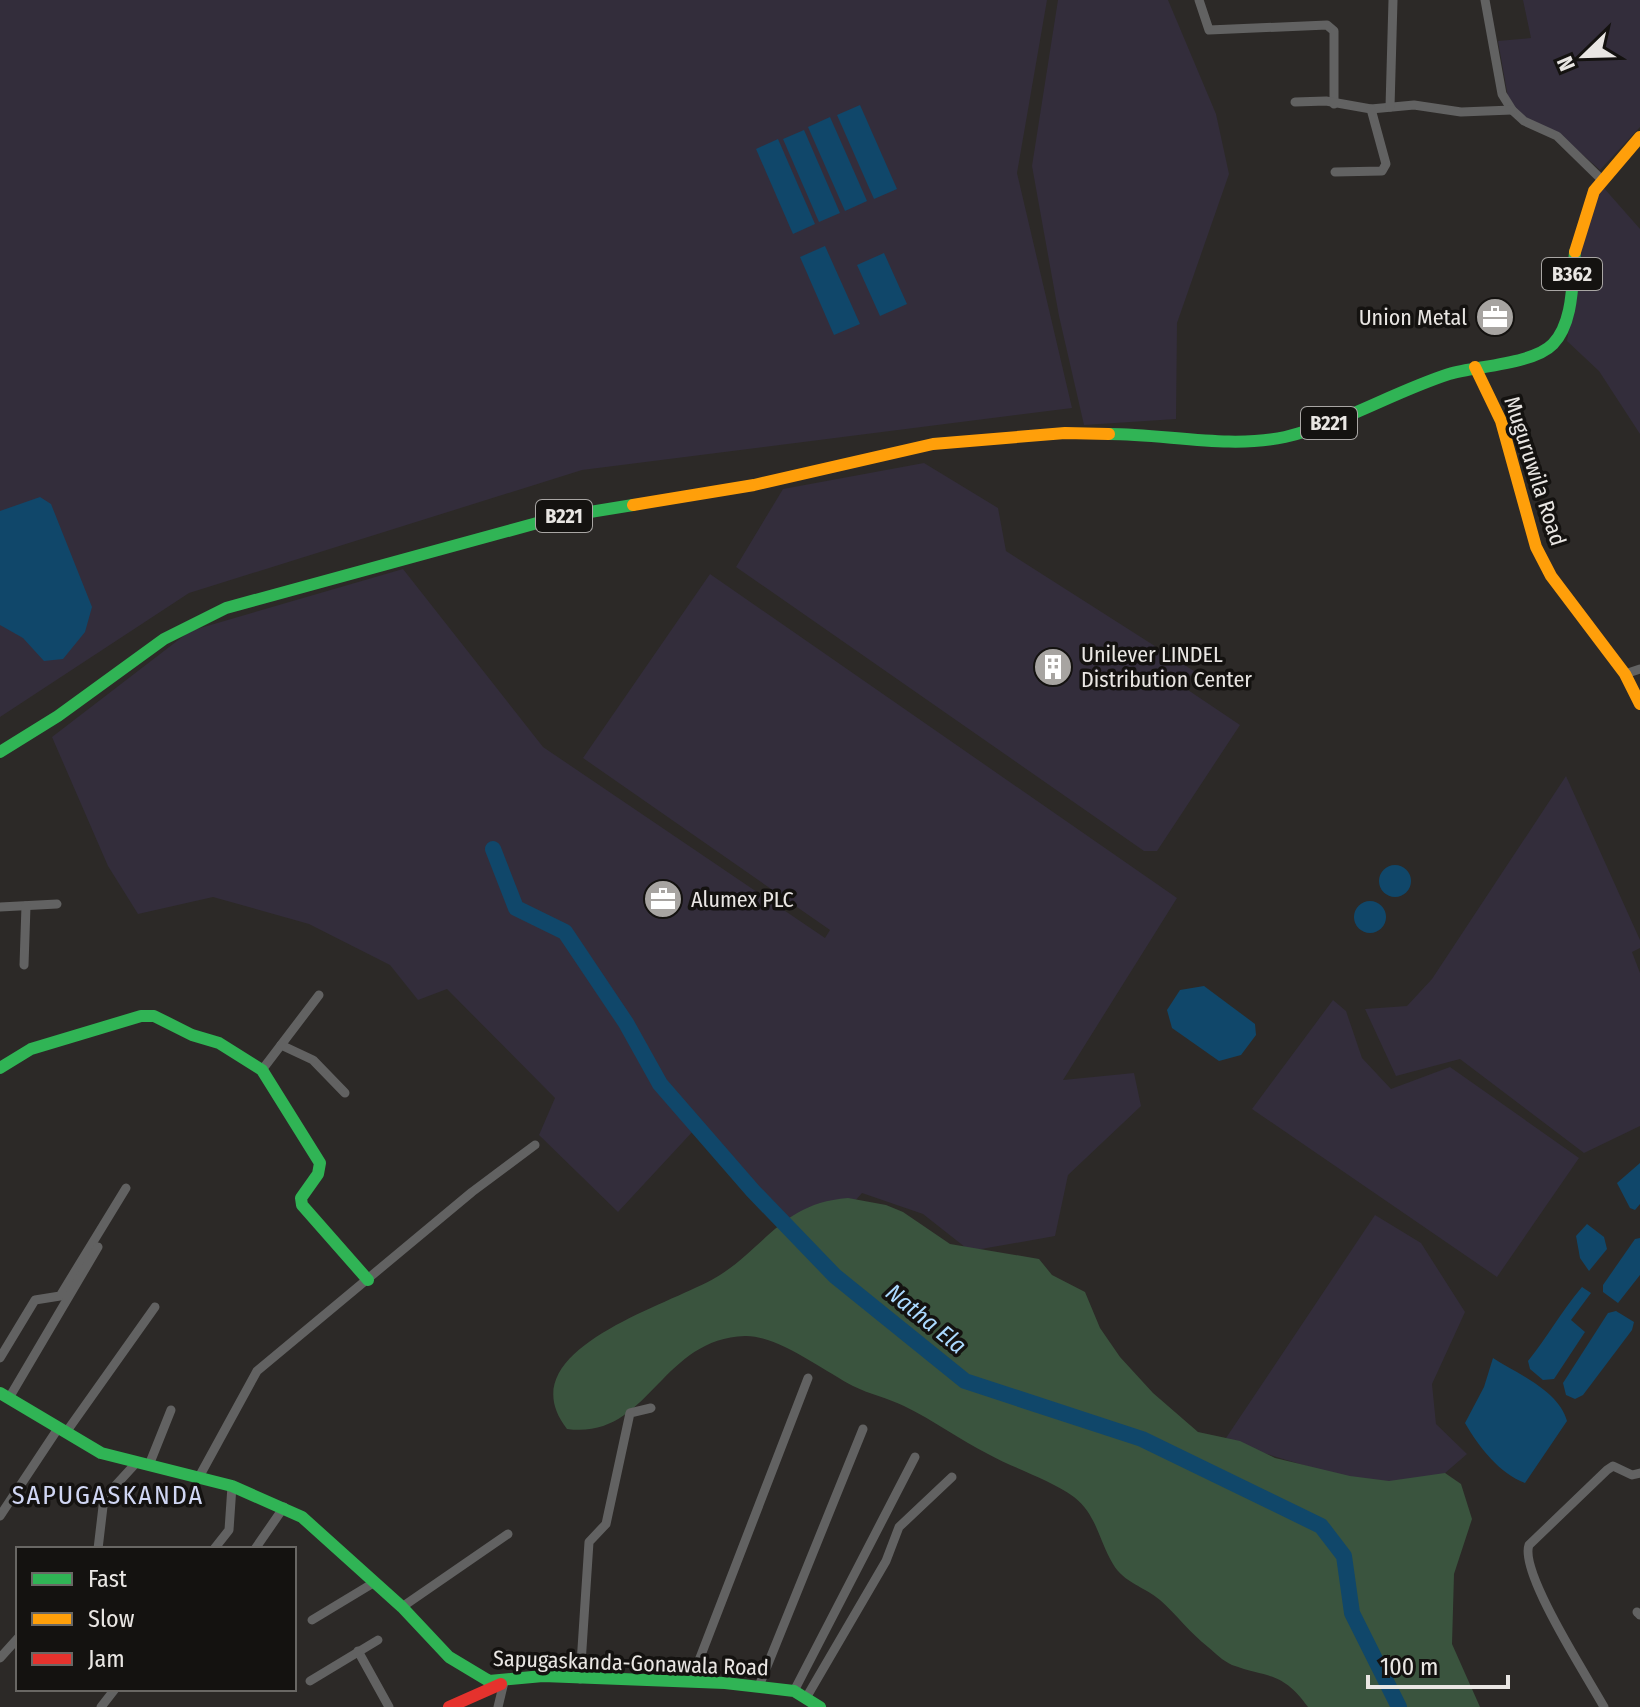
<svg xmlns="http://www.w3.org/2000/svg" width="1640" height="1707" font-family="'Fira Sans Condensed',sans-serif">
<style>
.industrial{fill:#332d3b}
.green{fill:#3a543e}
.water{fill:#10476a}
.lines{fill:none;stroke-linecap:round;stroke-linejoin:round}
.river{stroke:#10476a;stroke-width:16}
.street{stroke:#626262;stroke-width:9}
.fast{stroke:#30b455;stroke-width:12}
.slow{stroke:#ff9f0a;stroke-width:12}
.jam{stroke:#e5322d;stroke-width:12}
.labels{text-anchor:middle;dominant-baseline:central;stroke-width:7;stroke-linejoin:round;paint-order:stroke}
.shield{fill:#141210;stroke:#a9a6a4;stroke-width:2}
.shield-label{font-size:20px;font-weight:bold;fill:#e9e6e3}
.poi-label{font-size:22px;fill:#e9e6e3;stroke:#141210;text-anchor:start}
.street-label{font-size:22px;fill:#e9e6e3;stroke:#141210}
.water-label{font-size:24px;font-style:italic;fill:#abd9fe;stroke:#141210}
.quarter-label{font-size:26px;letter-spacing:2px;fill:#d0d6f3;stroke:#141210}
</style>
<rect width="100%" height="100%" fill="#2c2927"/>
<!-- industrial -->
<g class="industrial">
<path d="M0,0H1047L1017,173L1072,408L582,470L189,593L0,717Z"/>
<path d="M1058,0H1168L1216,114L1229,174L1177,323L1176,419L1084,425L1059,316L1032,166Z"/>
<path d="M1523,0H1640V127L1600,170L1560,135L1518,113L1509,103L1498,41L1531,38Z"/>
<path d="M1603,187L1640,229V434L1599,371L1567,341L1582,244L1592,208Z"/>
<path d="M924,463L998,508L1006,551L1194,671L1182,686L1240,725L1157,851H1144L736,567L783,489Z"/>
<path d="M403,569L543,747L825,938L830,930L583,758L710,574L1177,898L1063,1080L1134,1073L1141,1106L1068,1175L1055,1236L970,1251L923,1214L862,1193L807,1255L708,1135L695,1129L618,1212L539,1135L555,1098L447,989L418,1000L390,965L309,924L213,897L138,914L108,866L52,737L190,631Z"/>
<path d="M1566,776L1640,940V948L1632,952L1640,973V1126L1584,1153L1460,1059L1396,1076L1365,1009L1407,1006L1432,979Z"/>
<path d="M1333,1000L1346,1011L1362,1058L1391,1089L1450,1067L1579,1158L1497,1277L1252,1109Z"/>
<path d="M1375,1215L1421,1243L1465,1312L1432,1384L1436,1424L1467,1454L1415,1499L1224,1441Z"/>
</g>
<!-- green -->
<path class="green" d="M848,1198L886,1205L903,1212L950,1244L1039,1259L1052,1275L1085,1292L1100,1328L1120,1357L1153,1393L1198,1432L1240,1441L1275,1458L1350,1476L1389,1481L1445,1473L1461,1484L1472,1519L1454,1574L1452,1644L1480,1707H1308C1282,1671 1268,1678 1232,1665C1223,1661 1215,1653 1208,1647C1190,1633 1177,1615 1160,1600C1145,1587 1124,1583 1113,1564C1099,1541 1097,1515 1074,1497C1049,1479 1015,1469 988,1454C959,1439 933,1420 904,1406C888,1398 869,1394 853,1386C824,1371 777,1335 745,1336C659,1339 649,1440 567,1429C504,1348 676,1304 720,1275C767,1245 783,1203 848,1198Z"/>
<!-- water -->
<g class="water">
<path d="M860,105L897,189L874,199L837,115Z"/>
<path d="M830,117L867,201L845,211L808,127Z"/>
<path d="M804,130L840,213L819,222L783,139Z"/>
<path d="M778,139L815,224L793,234L756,149Z"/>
<path d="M825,246L860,324L834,335L800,257Z"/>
<path d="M884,253L907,304L880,316L857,265Z"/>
<path d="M40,497L51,504L92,607L85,632L63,659L44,661L23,638L0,625V511Z"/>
<circle cx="1395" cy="881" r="16"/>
<circle cx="1370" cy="917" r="16"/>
<path d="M1204,986L1255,1024L1256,1035L1241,1055L1219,1061L1172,1028L1167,1010L1180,990Z"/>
<path d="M1640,1163V1204L1635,1210L1630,1208L1617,1183Z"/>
<path d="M1587,1224L1604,1237L1607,1249L1589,1271L1580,1258L1576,1236Z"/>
<path d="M1640,1238V1275L1618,1303L1603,1292V1285L1635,1239Z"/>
<path d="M1582,1287L1591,1293L1571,1320L1585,1332L1554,1379L1543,1380L1530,1369L1528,1361C1548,1336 1561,1312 1582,1287Z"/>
<path d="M1616,1311L1634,1322L1632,1330L1583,1395L1575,1399L1566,1395L1563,1383L1608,1313Z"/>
<path d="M1493,1358C1518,1374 1559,1391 1567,1421L1525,1483C1500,1474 1478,1446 1465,1423L1484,1387Z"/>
</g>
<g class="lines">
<!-- river -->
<path class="river" d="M493,849L516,908L565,932L626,1023L660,1084L753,1191L835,1276L965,1381L1142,1439L1321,1526L1344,1556L1352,1613L1399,1707"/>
<!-- street -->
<g class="street">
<path d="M1199,0L1209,30L1327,25L1334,31V104"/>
<path d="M1485,0L1502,94L1512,110L1524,121L1557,136L1602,180"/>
<path d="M1295,102L1326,101L1371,109L1414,105L1461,112L1512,110"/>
<path d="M1390,107L1393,0"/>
<path d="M1335,172L1382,171L1386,164L1371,109"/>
<path d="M1625,674L1640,669"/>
<path d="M0,907L57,904"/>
<path d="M24,965L26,906"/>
<path d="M281,1045L313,1060L345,1093"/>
<path d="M262,1070L319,995"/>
<path d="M0,1358L35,1300L60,1296L126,1188"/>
<path d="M9,1398L98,1247"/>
<path d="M67,1431L155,1307"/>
<path d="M149,1465L171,1410"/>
<path d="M199,1477L257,1371L472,1192L535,1145"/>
<path d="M0,1516L59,1427"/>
<path d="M98,1549L104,1498L137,1462"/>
<path d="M214,1549L229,1530L232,1486"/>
<path d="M255,1549L284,1507"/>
<path d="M402,1607L508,1534"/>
<path d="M1637,1612L1640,1615"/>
<path d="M312,1620L375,1582"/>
<path d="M358,1651L389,1707"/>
<path d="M0,1658L18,1638"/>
<path d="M580,1679L589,1542L606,1524L630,1413L651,1408"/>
<path d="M310,1681L378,1640"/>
<path d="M691,1681L808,1378"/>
<path d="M759,1686L863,1429"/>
<path d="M794,1691L915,1457"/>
<path d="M806,1698L886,1561L899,1527L952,1477"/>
<path d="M101,1707L115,1689"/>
<path d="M498,1707L504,1682"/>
<path d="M1604,1707C1588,1678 1519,1572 1529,1545L1607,1470L1613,1466L1632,1475L1640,1473"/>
</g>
<!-- fast -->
<g class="fast">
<path d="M1109,434C1166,434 1229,449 1285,437C1342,424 1393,392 1449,374C1476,366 1534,364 1553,344C1574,322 1572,281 1575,252"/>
<path d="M0,752L58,716L164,639L226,608L559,517L633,505"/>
<path d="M0,1068L31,1049L141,1016H154L192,1035L219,1043L262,1070L320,1163L318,1174L301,1198L302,1205L368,1280"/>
<path d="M0,1393L101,1453L232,1486L302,1517L402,1607L449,1657L489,1681L543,1676L725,1683L794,1691L820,1707"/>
</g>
<!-- slow -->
<g class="slow">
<path d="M1575,252L1594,191L1640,137"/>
<path d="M1475,367L1501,421L1536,547L1551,576L1625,674L1640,704"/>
<path d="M633,505L754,485L933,444L1065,433L1109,434"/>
</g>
<!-- jam -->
<path class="jam" d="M449,1707L501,1684"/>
</g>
<!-- icons -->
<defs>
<symbol id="office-disc" viewBox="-11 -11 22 22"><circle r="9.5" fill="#a7a4a1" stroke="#141210"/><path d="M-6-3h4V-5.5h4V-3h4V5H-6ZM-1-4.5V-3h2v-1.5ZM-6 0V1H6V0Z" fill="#fff"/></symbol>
<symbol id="building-disc" viewBox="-11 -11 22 22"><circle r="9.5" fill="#a7a4a1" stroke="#141210"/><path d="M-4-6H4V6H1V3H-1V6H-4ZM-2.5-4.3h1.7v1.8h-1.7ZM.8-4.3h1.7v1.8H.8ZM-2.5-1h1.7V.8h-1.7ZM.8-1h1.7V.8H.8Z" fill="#fff"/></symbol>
</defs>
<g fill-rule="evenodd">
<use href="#office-disc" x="1473" y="295" width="44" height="44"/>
<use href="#building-disc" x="1031" y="645" width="44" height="44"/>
<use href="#office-disc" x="641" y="877" width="44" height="44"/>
</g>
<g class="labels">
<!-- shield labels -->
<g class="shield">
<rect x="1542" y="258" width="60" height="32" rx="6"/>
<rect x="1301" y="407" width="56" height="32" rx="6"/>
<rect x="536" y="500" width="56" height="32" rx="6"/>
</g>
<g class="shield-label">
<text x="1572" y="274">B362</text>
<text x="1329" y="423">B221</text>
<text x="564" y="516">B221</text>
</g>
<!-- poi labels -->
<g class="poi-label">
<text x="1467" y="317" text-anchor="end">Union Metal</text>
<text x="1081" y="654">Unilever LINDEL<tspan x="1081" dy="25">Distribution Center</tspan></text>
<text x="691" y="899">Alumex PLC</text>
</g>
<!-- street labels -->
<g class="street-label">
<text transform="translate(1535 471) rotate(72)">Muguruwila Road</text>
<text transform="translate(631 1663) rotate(2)">Sapugaskanda-Gonawala Road</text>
</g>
<!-- water labels -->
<g class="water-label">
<text transform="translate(926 1319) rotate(39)">Natha Ela</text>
</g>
<!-- quarter labels -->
<g class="quarter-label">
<text x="108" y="1495">SAPUGASKANDA</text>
</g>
</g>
<!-- legend -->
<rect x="16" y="1547" width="280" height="144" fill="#141210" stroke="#696764" stroke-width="2"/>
<rect x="32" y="1573" width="40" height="12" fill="#30b455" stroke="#696764" stroke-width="2"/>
<text x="88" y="1587" font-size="24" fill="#e9e6e3">Fast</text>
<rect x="32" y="1613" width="40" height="12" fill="#ff9f0a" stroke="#696764" stroke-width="2"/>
<text x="88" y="1627" font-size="24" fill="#e9e6e3">Slow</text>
<rect x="32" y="1653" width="40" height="12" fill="#e5322d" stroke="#696764" stroke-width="2"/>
<text x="88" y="1667" font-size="24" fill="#e9e6e3">Jam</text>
<!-- north arrow -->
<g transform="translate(1584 56) rotate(247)" stroke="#141210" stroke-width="6" paint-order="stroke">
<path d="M0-6L14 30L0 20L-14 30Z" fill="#e9e6e3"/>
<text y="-12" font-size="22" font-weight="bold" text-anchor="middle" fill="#e9e6e3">N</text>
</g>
<!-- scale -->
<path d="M1368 1675v12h140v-12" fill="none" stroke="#e9e6e3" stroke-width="4"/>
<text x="1380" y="1675" font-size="24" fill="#e9e6e3" stroke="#141210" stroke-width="6" paint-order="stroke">100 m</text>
</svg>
